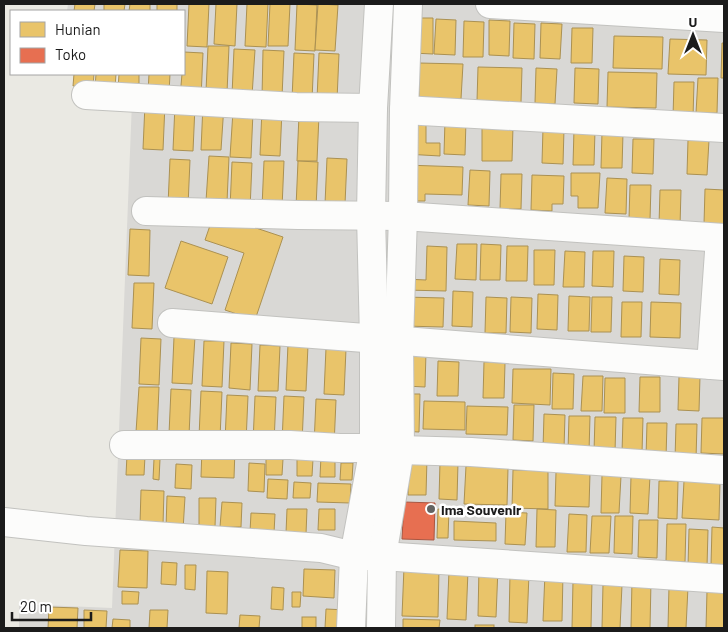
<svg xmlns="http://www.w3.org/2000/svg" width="728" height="632" font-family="Barlow,sans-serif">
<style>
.residential{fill:#d9d8d5}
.homes{fill:#e9c46a;stroke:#ab9152}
.shops{fill:#e76f51;stroke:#aa5641}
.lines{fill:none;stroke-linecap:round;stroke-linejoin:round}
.minor-casing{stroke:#c2c2bf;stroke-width:30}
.minor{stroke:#fcfcfb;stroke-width:28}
.poi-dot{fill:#636361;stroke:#fff;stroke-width:2}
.labels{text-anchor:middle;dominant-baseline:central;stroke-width:5;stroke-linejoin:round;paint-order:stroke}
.poi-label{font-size:14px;font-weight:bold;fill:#1b1b1b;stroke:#fff;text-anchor:start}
</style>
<rect width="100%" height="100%" fill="#eae9e3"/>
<!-- residential -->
<path class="residential" d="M68,4H724V628H19V604L112,608L133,76L120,74H184V11H67Z"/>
<!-- homes -->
<g class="homes">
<path d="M75,4H95L94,11H74Z"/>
<path d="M104,4H125L124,11H104Z"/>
<path d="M130,4H150V11H129Z"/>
<rect x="157" y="4" width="20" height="7"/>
<path d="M189,4H209L207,47L187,46Z"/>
<path d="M216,4H237L235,46L214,44Z"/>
<path d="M247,4H268L266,47L245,46Z"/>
<path d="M270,4H290L288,46H268Z"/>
<path d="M297,4L317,5L315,51L295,50Z"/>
<path d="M318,4L338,5L335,51L315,50Z"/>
<path d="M413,18H433V54L412,53Z"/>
<path d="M436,19L456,20L455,55L434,54Z"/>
<path d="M489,20L510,21L509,56L489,55Z"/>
<path d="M464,21L484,22L483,57H463Z"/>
<path d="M514,23L535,24L534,59L513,58Z"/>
<path d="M541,23L562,24L560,59L540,58Z"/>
<path d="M572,28H593L592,63H571Z"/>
<path d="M614,36L663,37L662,69L613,68Z"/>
<path d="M670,39L707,40L706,75L668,74Z"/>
<path d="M722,43H724V78H721Z"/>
<path d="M208,46H229L227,93L206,91Z"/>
<path d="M234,49L255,50L252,96L232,95Z"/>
<path d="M263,50L284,51L282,97H262Z"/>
<path d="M184,52L203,53L201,98L180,97L182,74H184Z"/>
<path d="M294,53L314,54L312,100L292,99Z"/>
<path d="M319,53L339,54L337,100L317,99Z"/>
<path d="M419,63L463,64L461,99L419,98Z"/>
<path d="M478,67L522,68L521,103L477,101Z"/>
<path d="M536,68L557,69L555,104L535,103Z"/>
<path d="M575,68L599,69L598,104L574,103Z"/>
<path d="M608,72L657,73L656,108L607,107Z"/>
<path d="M74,74H94L93,87L73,86Z"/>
<path d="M96,74H116L115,89L95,88Z"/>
<path d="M119,74H139V90L118,89Z"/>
<path d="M149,74H170L169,93H148Z"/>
<path d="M698,78H718L717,113H696Z"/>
<path d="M674,82H694L693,118L673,117Z"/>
<path d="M145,104H165L163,150L143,149Z"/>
<path d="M203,104L224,105L221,150H201Z"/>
<path d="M175,105L195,106L193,151L173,150Z"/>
<path d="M262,109L282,110L280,156L260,155Z"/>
<path d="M233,111L253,112L251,158L230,157Z"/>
<path d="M299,115H319L317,161H297Z"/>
<path d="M406,120H426V143H440V156L405,154Z"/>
<path d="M445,120H466L465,155L444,154Z"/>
<path d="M482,125L513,126L512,161H482Z"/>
<path d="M543,128L564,129L563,164L542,163Z"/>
<path d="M574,129L595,130L594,165H573Z"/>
<path d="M602,132L623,133L622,168H601Z"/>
<path d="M633,139H654L653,174L632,173Z"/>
<path d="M688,140H709L707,175L687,174Z"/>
<path d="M209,156L229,157L227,202L206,201Z"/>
<path d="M327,158L347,159L345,204H325Z"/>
<path d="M170,159L190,160L188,206L168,205Z"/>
<path d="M264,161H284L282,208L262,207Z"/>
<path d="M298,161L318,162L316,208L296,207Z"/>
<path d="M232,162L252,163L250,209L230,208Z"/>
<path d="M405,165L463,167L462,195L425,194V201H404Z"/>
<path d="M470,170L490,171L489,206L468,205Z"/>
<path d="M571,173H600L598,208H578V196H571Z"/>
<path d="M501,174H522L521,209H500Z"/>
<path d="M532,175L564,176L563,204H552V211L531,210Z"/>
<path d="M607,178L627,179L626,214L605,213Z"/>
<path d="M630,185H651L650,220L629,219Z"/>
<path d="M705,189L724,190V225L704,224Z"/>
<path d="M660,190H681L680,226L659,225Z"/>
<path d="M214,214L283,237L255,320L225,310L244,253L205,240Z"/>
<path d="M130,229L150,230L149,276L128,275Z"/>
<path d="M181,241L228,257L212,304L165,288Z"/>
<path d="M457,244H477L476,280L455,279Z"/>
<path d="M481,244L501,245L500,280H480Z"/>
<path d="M427,246L447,247L446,291L405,290V279L426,280Z"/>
<path d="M507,246H528L527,281H506Z"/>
<path d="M534,250H555L554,285H534Z"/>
<path d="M565,251L585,252L584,287H563Z"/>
<path d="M593,251H614L613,287L592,286Z"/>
<path d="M624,256L644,257L643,292L623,291Z"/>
<path d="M660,259L680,260L679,295L659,294Z"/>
<path d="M134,283H154L152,329L132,328Z"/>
<path d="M453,291L473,292L472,327L452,326Z"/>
<path d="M538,294L558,295L557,330L537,329Z"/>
<path d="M569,296L590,297L589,331H568Z"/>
<path d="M404,297L444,298L443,327L403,326Z"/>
<path d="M486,297L507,298L506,333H485Z"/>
<path d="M511,297L532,298L531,333L510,332Z"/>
<path d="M592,297H612L611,332H591Z"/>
<path d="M622,302H642L641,337H621Z"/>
<path d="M651,302L681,303L680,338L650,337Z"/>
<path d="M174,337H195L192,384L172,383Z"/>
<path d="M141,338L161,339L159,385L139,384Z"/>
<path d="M204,341H224L222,387L202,386Z"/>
<path d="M231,343L252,344L250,390L229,388Z"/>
<path d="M288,344L308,345L306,391L286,390Z"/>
<path d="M260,345L280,346L278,391H258Z"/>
<path d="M326,348L346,349L344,395L324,394Z"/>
<path d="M406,351L426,352L425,387L405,386Z"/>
<path d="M438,361L459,362L458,396H437Z"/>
<path d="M484,362L505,363L504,398H483Z"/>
<path d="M513,369H551L550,405L512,403Z"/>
<path d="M553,373L574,374L573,409H552Z"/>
<path d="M583,376H603L602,411H581Z"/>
<path d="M679,376H700L699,411L678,410Z"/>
<path d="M640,377H660V412H639Z"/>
<path d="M605,378H625V413H604Z"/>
<path d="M139,387H159L157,433L136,432Z"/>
<path d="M171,389L191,390L189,436L169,434Z"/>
<path d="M201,391L222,392L220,438L199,437Z"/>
<path d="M401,394H420L419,432L400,431Z"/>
<path d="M227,395L248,396L246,442L225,441Z"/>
<path d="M255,396L276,397L274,443L253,442Z"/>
<path d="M284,396L304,397L302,443L282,442Z"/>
<path d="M316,399L336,400L334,446L314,445Z"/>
<path d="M424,401L465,402V430L423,429Z"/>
<path d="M514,405H534L533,441L513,440Z"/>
<path d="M467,406L508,407L507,435L466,434Z"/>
<path d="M544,414L565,415L564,449H543Z"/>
<path d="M569,416H590L589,452L568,451Z"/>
<path d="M595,417H616L615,452H594Z"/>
<path d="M623,418H643L642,453H622Z"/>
<path d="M702,418H724V454L701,453Z"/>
<path d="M647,423H667L666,458L646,457Z"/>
<path d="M676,424H697L696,459H675Z"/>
<path d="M202,448L235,449L234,478L201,477Z"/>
<path d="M127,455L145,456L144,475H126Z"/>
<path d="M321,456L335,457V477H320Z"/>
<path d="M266,458L283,459L282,475H266Z"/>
<path d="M409,458H427L426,495H408Z"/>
<path d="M154,459H160L159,480L153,479Z"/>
<path d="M297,459H313L312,476H297Z"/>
<path d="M440,462H458L457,500L439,499Z"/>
<path d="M249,463L265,464L264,492L248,491Z"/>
<path d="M341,463H353L352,480H340Z"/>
<path d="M176,464L192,465L191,489L175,488Z"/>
<path d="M466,466L508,468L507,505L464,504Z"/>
<path d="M513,470L548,471V509L512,508Z"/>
<path d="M556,472L590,473L589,507L555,506Z"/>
<path d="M602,475L621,476L619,513H601Z"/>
<path d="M631,476H650L648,514L630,513Z"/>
<path d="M268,479L288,480L287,499L267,498Z"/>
<path d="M659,481H678L677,519L658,518Z"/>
<path d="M684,481L720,482L719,520L682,518Z"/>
<path d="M294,482L311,483L310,498H293Z"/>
<path d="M318,483L351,484L350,503L317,502Z"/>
<path d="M141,490L164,491L163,525L140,524Z"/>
<path d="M167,496L185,497L183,530L166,529Z"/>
<path d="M199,498H216L215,527H199Z"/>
<path d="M222,502L242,503L241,527H220Z"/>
<path d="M287,509H307L306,534L286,533Z"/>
<path d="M319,509H335V530H318Z"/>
<path d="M438,509L449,510L448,538H437Z"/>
<path d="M537,509L556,510L555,547H536Z"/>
<path d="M506,512L527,513L525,545L505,544Z"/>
<path d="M251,513L275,514L274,533L250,532Z"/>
<path d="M569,514L587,515L586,552H567Z"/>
<path d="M592,516H611L609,553H590Z"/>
<path d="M615,516H633L632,554L614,553Z"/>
<path d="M639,520H658L657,558L638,557Z"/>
<path d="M454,521L496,523V541L454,540Z"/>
<path d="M667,524H686L685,562L666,561Z"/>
<path d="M712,527L724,528V565H711Z"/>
<path d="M689,529L708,530L707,567H688Z"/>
<path d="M120,550L148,551L147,588L118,587Z"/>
<path d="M162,562L177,563L176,585L161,584Z"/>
<path d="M185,565H196L195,590L185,589Z"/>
<path d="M404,567L439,569L438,617L402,616Z"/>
<path d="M479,567L498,568L496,617L478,616Z"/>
<path d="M304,569L335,570L334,598L303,596Z"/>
<path d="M207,571L228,572L227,614L206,613Z"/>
<path d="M449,571H468L466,620L447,619Z"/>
<path d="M545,573H563L562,621H543Z"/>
<path d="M510,574H529L527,623L509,622Z"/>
<path d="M632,580L651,581L650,628H631Z"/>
<path d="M573,581L592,582L591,628H572Z"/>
<path d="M603,584L622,585L620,628H602Z"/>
<path d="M669,586L688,587L686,628H668Z"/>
<path d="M272,587L284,588L283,610L271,609Z"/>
<path d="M122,591L139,592L138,604H122Z"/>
<path d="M707,591H724V628H706Z"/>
<path d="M292,592H301L300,607H292Z"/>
<path d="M49,607L78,608L77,628H48Z"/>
<path d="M326,609L347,610V628H325Z"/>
<path d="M84,610L107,611L106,628H84Z"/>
<path d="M150,610H168L167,628H149Z"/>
<path d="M240,615L260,616L259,628H239Z"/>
<rect x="302" y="617" width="14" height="11"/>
<path d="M113,619L130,620V628H112Z"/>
<path d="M403,619L440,620L439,628H403Z"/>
<rect x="475" y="625" width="19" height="3"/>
</g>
<!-- shops -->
<path class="shops" d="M404,502L435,503L434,540L402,539Z"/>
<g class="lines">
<defs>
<g id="minor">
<path d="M490,4L724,18"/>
<path d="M86,95L296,107L373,108"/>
<path d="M404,110L724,128"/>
<path d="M146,211L298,215L403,216L724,238"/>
<path d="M172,323L724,366"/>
<path d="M711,365L720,238"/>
<path d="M124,445H290L340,448H374"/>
<path d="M400,450L471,452L724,470"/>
<path d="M4,522L86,531L321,548L354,556H382L724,579"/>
<path d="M351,628L354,556L374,448V339L371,215L373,108L379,4"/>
<path d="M381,628L382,556L400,450L399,341L403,216L404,110L408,4"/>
</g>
</defs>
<!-- minor casing -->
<use href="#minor" class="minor-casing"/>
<!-- minor -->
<use href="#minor" class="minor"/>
</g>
<!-- markers -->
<circle class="poi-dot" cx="431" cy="509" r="5"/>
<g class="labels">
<!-- poi labels -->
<g class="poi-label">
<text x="441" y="509">Ima Souvenir</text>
</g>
</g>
<!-- border -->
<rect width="728" height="632" fill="none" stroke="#1b1b1b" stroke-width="10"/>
<!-- legend -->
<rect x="10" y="10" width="175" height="65" fill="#ffffff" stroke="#a4a4a4"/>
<rect x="20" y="22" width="25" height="15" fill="#e9c46a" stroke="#a4a4a4"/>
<text x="55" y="35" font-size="15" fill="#1b1b1b">Hunian</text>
<rect x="20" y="48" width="25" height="15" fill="#e76f51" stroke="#a4a4a4"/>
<text x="55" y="60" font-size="15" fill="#1b1b1b">Toko</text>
<!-- north arrow -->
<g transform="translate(693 35)" stroke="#ffffff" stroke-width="4" paint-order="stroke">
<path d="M0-4L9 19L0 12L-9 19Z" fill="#1b1b1b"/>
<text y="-8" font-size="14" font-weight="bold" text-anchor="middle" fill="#1b1b1b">U</text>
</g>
<!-- scale -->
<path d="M12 612v8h79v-8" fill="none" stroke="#1b1b1b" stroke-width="2.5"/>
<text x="20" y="612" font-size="15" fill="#1b1b1b" stroke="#ffffff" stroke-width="4" paint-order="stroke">20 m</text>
</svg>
